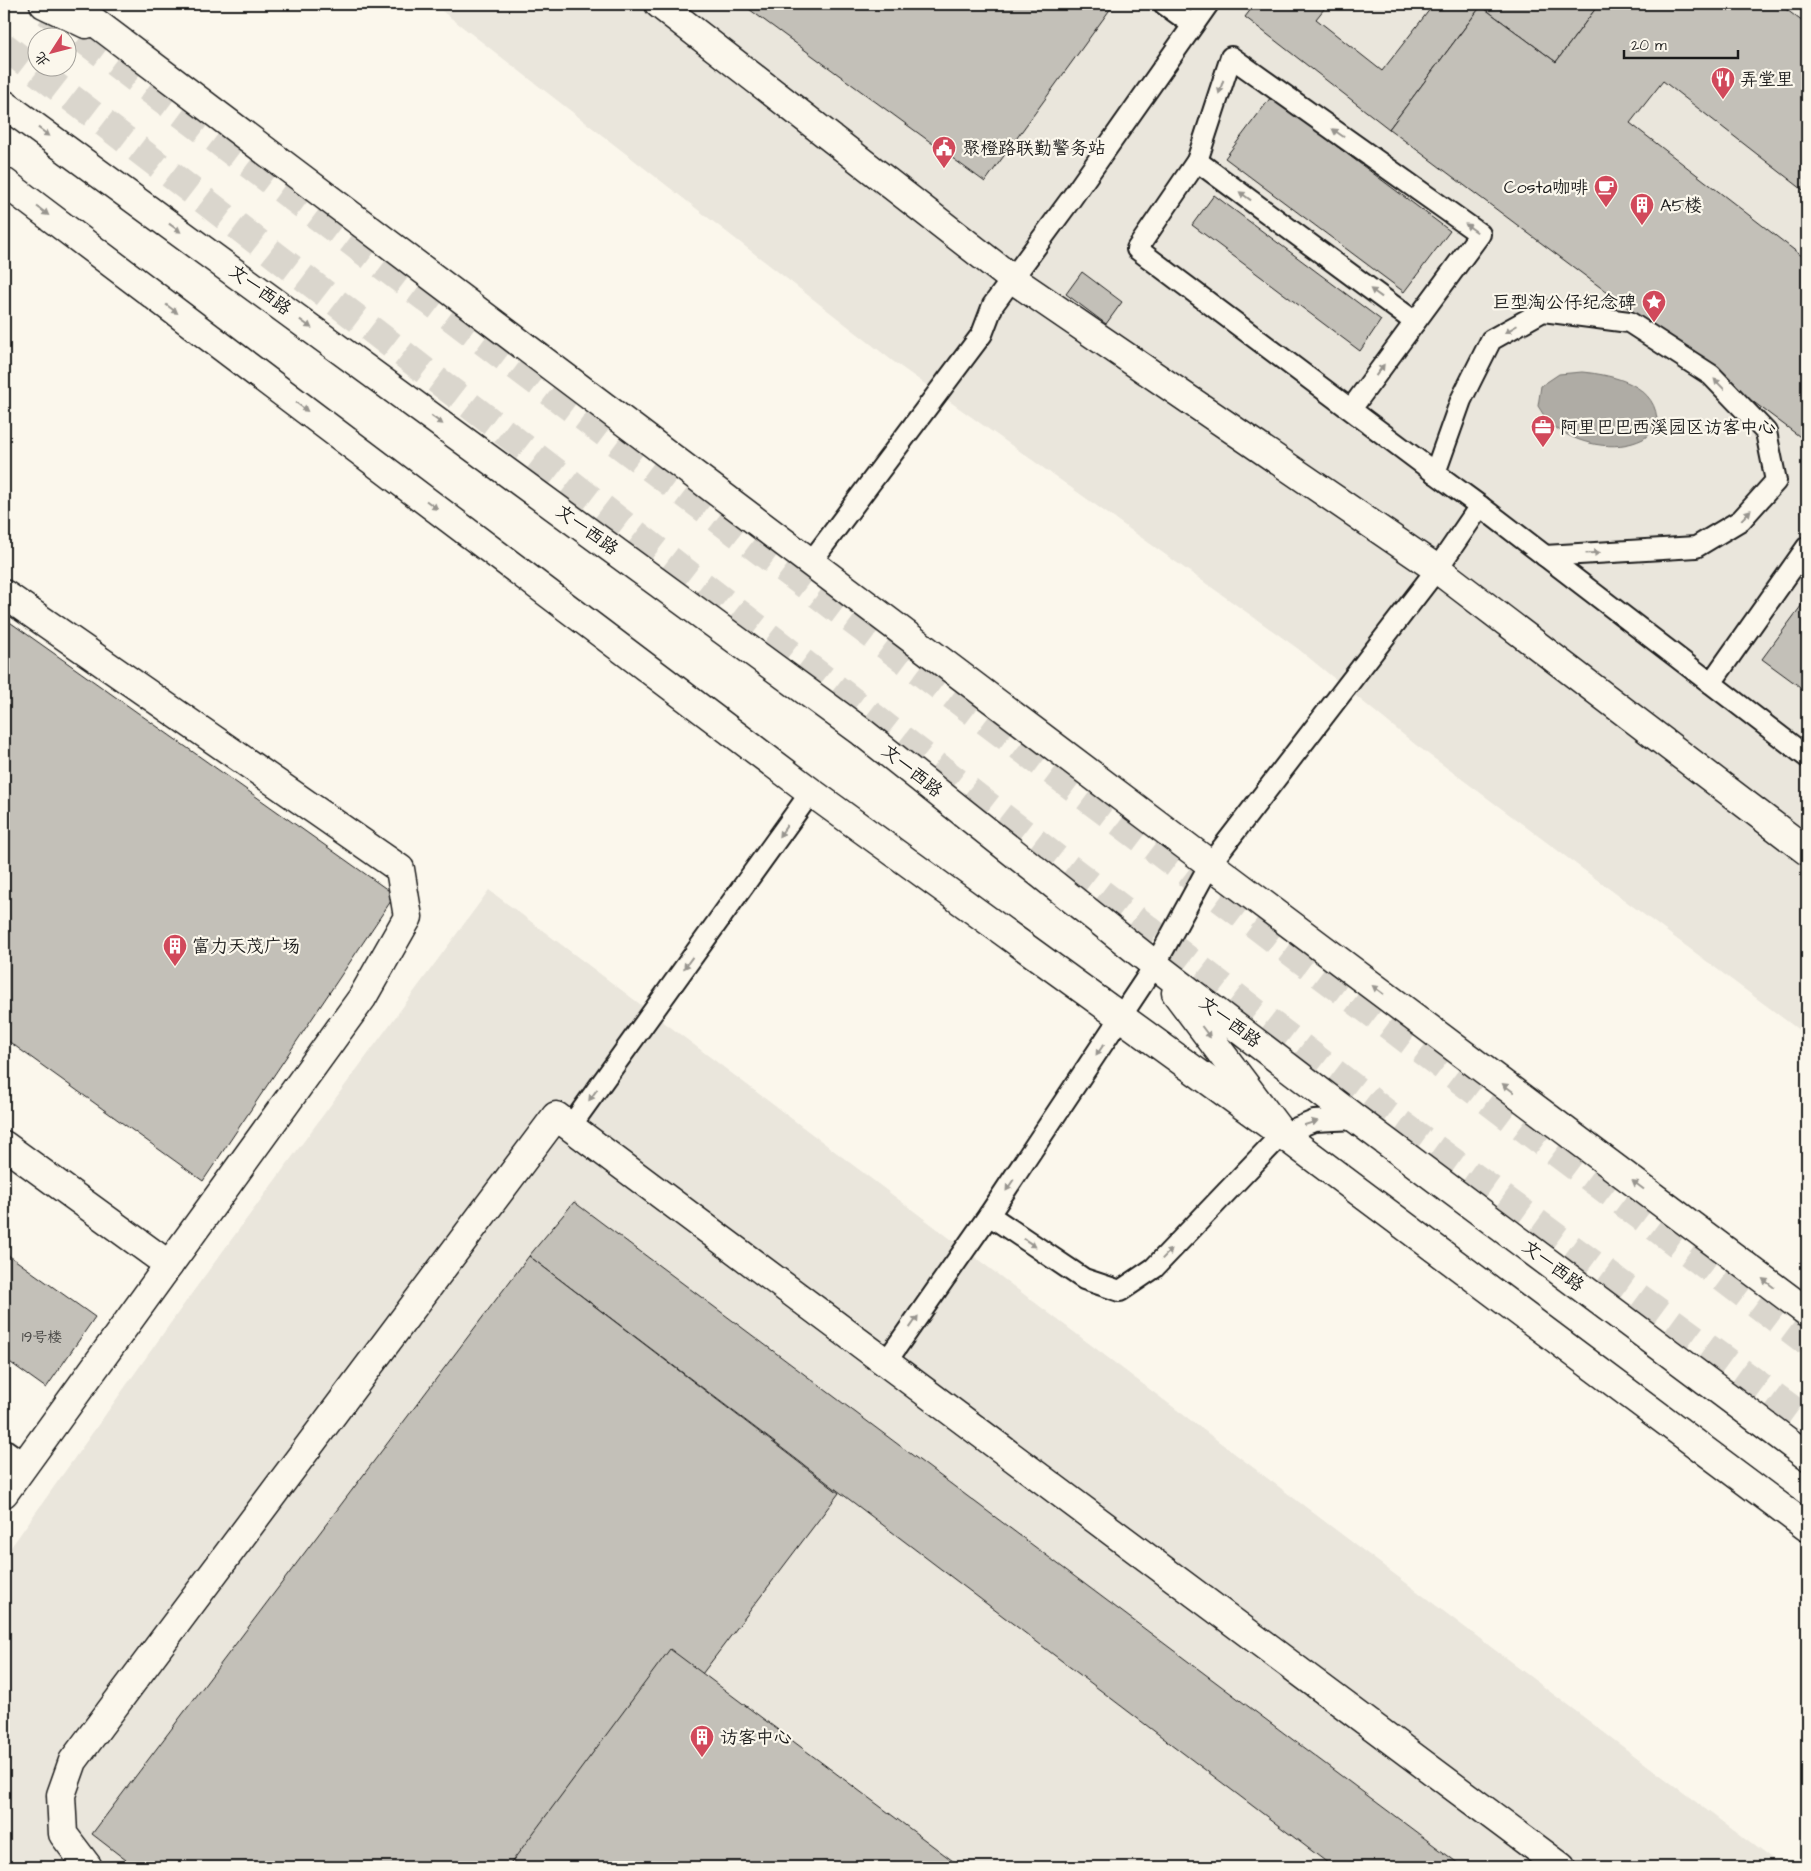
<svg xmlns="http://www.w3.org/2000/svg" width="1811" height="1871" font-family="'Architects Daughter','LXGW WenKai TC',sans-serif">
<style>
.built{fill:#eae6dc}
.water{fill:#afaca5;stroke:#74726e}
.building{fill:#c3c0b8;stroke:#1c1c1c}
.lines{fill:none;stroke-linecap:round;stroke-linejoin:round}
.trunk-tunnel{stroke:#dad6cd;stroke-width:28;stroke-dasharray:28 14;stroke-linecap:butt}
.service-casing{stroke:#1c1c1c;stroke-width:24}
.minor-casing{stroke:#1c1c1c;stroke-width:31}
.secondary-casing{stroke:#1c1c1c;stroke-width:31}
.primary-casing{stroke:#1c1c1c;stroke-width:31}
.service{stroke:#fbf7ec;stroke-width:20}
.minor{stroke:#fbf7ec;stroke-width:28}
.secondary{stroke:#fbf7ec;stroke-width:28}
.primary{stroke:#fbf7ec;stroke-width:28}
.oneway{fill:#97948e}
.labels{text-anchor:middle;dominant-baseline:central;stroke-width:4.5;stroke-linejoin:round;paint-order:stroke}
.number-label{font-size:15px;fill:#464543}
.poi-label{font-size:18px;fill:#1c1c1c;stroke:#fbf7ec;text-anchor:start}
.street-label{font-size:18px;fill:#1c1c1c;stroke:#fbf7ec}
</style>
<rect width="100%" height="100%" fill="#fbf7ec"/>
<filter id="ink" filterUnits="userSpaceOnUse"><feTurbulence type="fractalNoise" baseFrequency=".02" numOctaves="2"/><feDisplacementMap in="SourceGraphic" scale="10" xChannelSelector="R" yChannelSelector="G"/><feConvolveMatrix kernelMatrix="1 2 1 2 8 2 1 2 1" color-interpolation-filters="sRGB"/></filter>
<g filter="url(#ink)">
<!-- built -->
<g class="built">
<path d="M433,4H1807V1036L1416,745L1297,648L894,362Z"/>
<path d="M489,890L1782,1867H4V1557L192,1293Z"/>
</g>
<!-- water -->
<path class="water" d="M1582,372C1614,375 1659,385 1657,425C1653,430 1648,436 1643,439C1615,453 1576,444 1552,425C1546,420 1542,412 1538,406L1541,386L1559,374Z"/>
<!-- building -->
<g class="building">
<path d="M742,4H1114L985,182Z"/>
<path d="M1255,4H1328L1316,19L1382,71L1434,4H1599L1556,62L1481,6L1389,129L1245,17Z"/>
<path d="M1599,4H1779L1807,25V193L1663,81L1630,123L1807,260V442L1389,129L1481,6L1556,62Z"/>
<path d="M1271,97L1450,231L1404,292L1225,158Z"/>
<path d="M1214,195L1381,320L1360,351L1192,225Z"/>
<path d="M1082,272L1122,302L1106,324L1066,294Z"/>
<path d="M1807,598V692L1762,659Z"/>
<path d="M4,618L395,895L203,1181L4,1038Z"/>
<path d="M574,1202L1463,1867H1333L529,1256Z"/>
<path d="M4,1252L95,1317L46,1388L4,1358Z"/>
<path d="M529,1256L839,1493L556,1867H135L92,1834Z"/>
<path d="M670,1649L961,1867H508Z"/>
</g>
<g class="lines">
<!-- trunk-tunnel -->
<g class="trunk-tunnel">
<path d="M47,12L1807,1342"/>
<path d="M4,46L1388,1114L1807,1420"/>
</g>
<defs>
<g id="service">
<path d="M1164,4L1193,25"/>
<path d="M1197,161L1415,322"/>
<path d="M1351,409L1480,234L1231,57L1197,161L1137,249L1435,473L1480,506L1807,757"/>
<path d="M1435,473L1461,400L1491,340L1543,311L1629,322L1711,375L1766,432L1776,481L1741,520L1696,547L1545,556"/>
<path d="M811,562L982,334L993,305L1071,199L1208,4"/>
<path d="M1711,683L1807,547"/>
<path d="M570,1127L811,792"/>
<path d="M989,1215L1084,1279L1120,1291L1154,1268L1282,1134L1314,1121L1356,1119"/>
<path d="M886,1362L989,1215L1155,965L1210,864L1437,569L1480,506"/>
<path d="M4,1449L25,1464"/>
</g>
<g id="minor">
<path d="M659,4L1011,278L1437,569L1807,851"/>
<path d="M4,594L400,869L408,917L362,998L4,1493"/>
<path d="M4,1145L169,1265"/>
<path d="M88,1867L63,1834L61,1795L73,1761L556,1116L1561,1867"/>
</g>
<path id="secondary" d="M4,182L811,792L1282,1134L1807,1527"/>
<g id="primary">
<path d="M44,4L86,24"/>
<path d="M71,4L1210,864L1807,1312"/>
<path d="M4,104L862,732L1155,965L1356,1119L1807,1456"/>
<path d="M1176,993L1282,1134"/>
</g>
</defs>
<!-- service casing -->
<use href="#service" class="service-casing"/>
<!-- minor casing -->
<use href="#minor" class="minor-casing"/>
<!-- secondary casing -->
<use href="#secondary" class="secondary-casing"/>
<!-- primary casing -->
<use href="#primary" class="primary-casing"/>
<!-- service -->
<use href="#service" class="service"/>
<!-- minor -->
<use href="#minor" class="minor"/>
<!-- secondary -->
<use href="#secondary" class="secondary"/>
<!-- primary -->
<use href="#primary" class="primary"/>
</g>
<!-- one-way arrows -->
<defs><path id="oneway-solid" d="M-6-.8H1V-3.2L6.5 0L1 3.2V.8H-6Z" transform="scale(1.25)"/></defs>
<g class="oneway">
<use href="#oneway-solid" transform="translate(1221 87) rotate(108)"/>
<use href="#oneway-solid" transform="translate(44 132) rotate(36)"/>
<use href="#oneway-solid" transform="translate(1338 133) rotate(-145)"/>
<use href="#oneway-solid" transform="translate(1245 196) rotate(-144)"/>
<use href="#oneway-solid" transform="translate(43 211) rotate(37)"/>
<use href="#oneway-solid" transform="translate(175 228) rotate(36)"/>
<use href="#oneway-solid" transform="translate(1471 228) rotate(-145)"/>
<use href="#oneway-solid" transform="translate(1376 293) rotate(-144)"/>
<use href="#oneway-solid" transform="translate(172 309) rotate(37)"/>
<use href="#oneway-solid" transform="translate(306 324) rotate(36)"/>
<use href="#oneway-solid" transform="translate(1511 329) rotate(150)"/>
<use href="#oneway-solid" transform="translate(1380 370) rotate(-54)"/>
<use href="#oneway-solid" transform="translate(1719 384) rotate(-134)"/>
<use href="#oneway-solid" transform="translate(302 407) rotate(37)"/>
<use href="#oneway-solid" transform="translate(437 420) rotate(36)"/>
<use href="#oneway-solid" transform="translate(432 505) rotate(37)"/>
<use href="#oneway-solid" transform="translate(1746 515) rotate(-47)"/>
<use href="#oneway-solid" transform="translate(1593 553) rotate(-4)"/>
<use href="#oneway-solid" transform="translate(783 831) rotate(126)"/>
<use href="#oneway-solid" transform="translate(688 963) rotate(126)"/>
<use href="#oneway-solid" transform="translate(1378 990) rotate(-143)"/>
<use href="#oneway-solid" transform="translate(1206 1032) rotate(53)"/>
<use href="#oneway-solid" transform="translate(1100 1050) rotate(124)"/>
<use href="#oneway-solid" transform="translate(1508 1088) rotate(-143)"/>
<use href="#oneway-solid" transform="translate(593 1095) rotate(126)"/>
<use href="#oneway-solid" transform="translate(1311 1123) rotate(-18)"/>
<use href="#oneway-solid" transform="translate(1010 1185) rotate(124)"/>
<use href="#oneway-solid" transform="translate(1638 1185) rotate(-143)"/>
<use href="#oneway-solid" transform="translate(1030 1243) rotate(34)"/>
<use href="#oneway-solid" transform="translate(1167 1254) rotate(-46)"/>
<use href="#oneway-solid" transform="translate(1768 1283) rotate(-143)"/>
<use href="#oneway-solid" transform="translate(914 1322) rotate(-55)"/>
</g>
</g>
<!-- icons -->
<defs>
<symbol id="restaurant-pin" viewBox="-11 -11 22 30"><path d="M0 17L-7.5 6A9.5 9.5 0 1 1 7.5 6Z" fill="#d1495b" stroke="#fbf7ec"/><path d="M-5-6h1v4h1v-4h1v4h1v-4h1v5L-1.5 .5V6h-2V.5L-5-1ZM5-6V6H3V1.5H1.5Q1.5-4 5-6Z" fill="#fff"/></symbol>
<symbol id="civic-pin" viewBox="-11 -11 22 30"><path d="M0 17L-7.5 6A9.5 9.5 0 1 1 7.5 6Z" fill="#d1495b" stroke="#fbf7ec"/><path d="M-.6-6.5H3V-4.5H.6V-3L4-1V1h2V6H-6V1h2V-1L-.6-3ZM-1.2 2.5V6h2.4V2.5Z" fill="#fff"/></symbol>
<symbol id="cafe-pin" viewBox="-11 -11 22 30"><path d="M0 17L-7.5 6A9.5 9.5 0 1 1 7.5 6Z" fill="#d1495b" stroke="#fbf7ec"/><path d="M-5.5-4.5H6V0H3Q3 3.5 0 3.5H-2.5Q-5.5 3.5-5.5 0ZM3-3.2v2h1.7v-2ZM-6 4.5H4V6H-6Z" fill="#fff"/></symbol>
<symbol id="building-pin" viewBox="-11 -11 22 30"><path d="M0 17L-7.5 6A9.5 9.5 0 1 1 7.5 6Z" fill="#d1495b" stroke="#fbf7ec"/><path d="M-4-6H4V6H1V3H-1V6H-4ZM-2.5-4.3h1.7v1.8h-1.7ZM.8-4.3h1.7v1.8H.8ZM-2.5-1h1.7V.8h-1.7ZM.8-1h1.7V.8H.8Z" fill="#fff"/></symbol>
<symbol id="sight-pin" viewBox="-11 -11 22 30"><path d="M0 17L-7.5 6A9.5 9.5 0 1 1 7.5 6Z" fill="#d1495b" stroke="#fbf7ec"/><path d="M0-6L1.8-2.2L6-1.7L2.9 1.2L3.7 5.4L0 3.3L-3.7 5.4L-2.9 1.2L-6-1.7L-1.8-2.2Z" fill="#fff"/></symbol>
<symbol id="office-pin" viewBox="-11 -11 22 30"><path d="M0 17L-7.5 6A9.5 9.5 0 1 1 7.5 6Z" fill="#d1495b" stroke="#fbf7ec"/><path d="M-6-3h4V-5.5h4V-3h4V5H-6ZM-1-4.5V-3h2v-1.5ZM-6 0V1H6V0Z" fill="#fff"/></symbol>
</defs>
<g fill-rule="evenodd">
<use href="#restaurant-pin" x="1709" y="65" width="28" height="38"/>
<use href="#civic-pin" x="930" y="134" width="28" height="38"/>
<use href="#cafe-pin" x="1592" y="173" width="28" height="38"/>
<use href="#building-pin" x="1628" y="191" width="28" height="38"/>
<use href="#sight-pin" x="1640" y="288" width="28" height="38"/>
<use href="#office-pin" x="1529" y="413" width="28" height="38"/>
<use href="#building-pin" x="161" y="932" width="28" height="38"/>
<use href="#building-pin" x="688" y="1723" width="28" height="38"/>
</g>
<g class="labels">
<!-- number labels -->
<g class="number-label">
<text x="42" y="1337">19号楼</text>
</g>
<!-- poi labels -->
<g class="poi-label">
<text x="1740" y="79">弄堂里</text>
<text x="962" y="148">聚橙路联勤警务站</text>
<text x="1588" y="187" text-anchor="end">Costa咖啡</text>
<text x="1660" y="205">A5楼</text>
<text x="1636" y="302" text-anchor="end">巨型淘公仔纪念碑</text>
<text x="1560" y="427">阿里巴巴西溪园区访客中心</text>
<text x="192" y="946">富力天茂广场</text>
<text x="720" y="1737">访客中心</text>
</g>
<!-- street labels -->
<g class="street-label">
<text transform="translate(260 290) rotate(36)">文一西路</text>
<text transform="translate(587 530) rotate(36)">文一西路</text>
<text transform="translate(912 771) rotate(39)">文一西路</text>
<text transform="translate(1230 1022) rotate(37)">文一西路</text>
<text transform="translate(1553 1266) rotate(37)">文一西路</text>
</g>
</g>
<!-- margin -->
<rect width="1811" height="1871" fill="none" stroke="#fbf7ec" stroke-width="20"/>
<rect x="10" y="10" width="1791" height="1851" fill="none" stroke="#1c1c1c" stroke-width="2" filter="url(#ink)"/>
<!-- north arrow -->
<g transform="translate(52 52) rotate(234)"><circle r="24" fill="#fbf7ec" stroke="#a29f99"/>
<path d="M0-4L9 19L0 12L-9 19Z" fill="#d1495b"/>
<text y="-8" font-size="14" font-weight="bold" text-anchor="middle" fill="#1c1c1c">北</text>
</g>
<!-- scale -->
<path d="M1624 50v8h114v-8" fill="none" stroke="#1c1c1c" stroke-width="2.5"/>
<text x="1631" y="50" font-size="15" fill="#1c1c1c" stroke="#fbf7ec" stroke-width="4" paint-order="stroke">20 m</text>
</svg>
